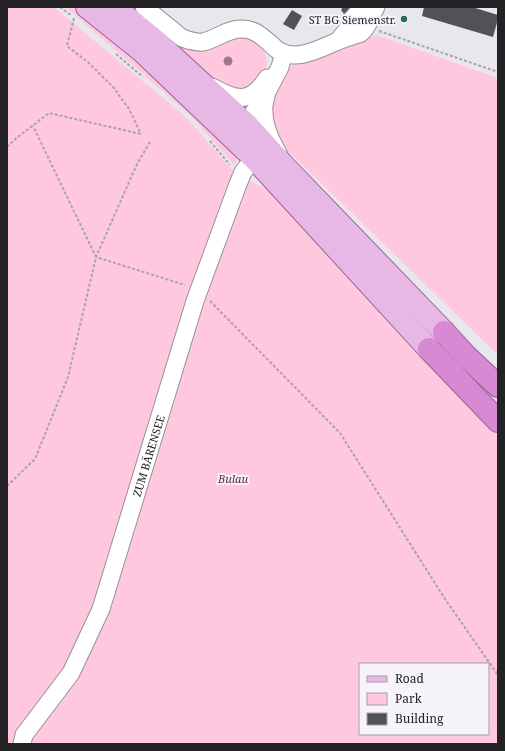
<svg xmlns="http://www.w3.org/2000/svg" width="505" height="751" font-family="'Noto Serif',serif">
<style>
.green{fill:#ffc8de;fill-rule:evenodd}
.building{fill:#515258}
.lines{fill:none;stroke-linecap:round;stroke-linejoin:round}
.minor-casing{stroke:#949299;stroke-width:19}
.major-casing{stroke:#986596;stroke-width:24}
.highway-casing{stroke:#986596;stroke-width:24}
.path{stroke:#a7a5aa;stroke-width:2;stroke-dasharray:3 2;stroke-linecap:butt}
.minor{stroke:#fff;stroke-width:17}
.major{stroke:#e7b8e5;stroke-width:22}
.highway{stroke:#d789d3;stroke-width:22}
.tree{fill:#9e768d}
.poi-dot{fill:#256c61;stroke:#f6f3fb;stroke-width:1.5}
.labels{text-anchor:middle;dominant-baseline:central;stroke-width:4;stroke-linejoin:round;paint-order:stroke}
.poi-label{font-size:11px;fill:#232224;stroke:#f6f3fb;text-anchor:end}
.street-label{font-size:11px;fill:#232224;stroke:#f6f3fb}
.park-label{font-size:11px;font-style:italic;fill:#601a3e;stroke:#f6f3fb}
</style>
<rect width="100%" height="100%" fill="#e9e6ed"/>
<!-- green -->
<g class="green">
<path d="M7,7H54L187,118L233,171L258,185L278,193L498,436V744H7ZM360,664H488V734H360Z"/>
<path d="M65,7H79L140,57L233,152L237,161L234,165L191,116L75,15Z"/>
<path d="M376,35L498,78V355L285,148L269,124L272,97L288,69L294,64Z"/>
<path d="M229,36L251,37L263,48L266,56L267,62L265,72L249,89H224L169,43L173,38Z"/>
</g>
<!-- building -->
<g class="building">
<path d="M341,7H353L344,14L341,10L342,9Z"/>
<path d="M424,7H472L498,15V19L493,37L422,16Z"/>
<path d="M292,10L302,16L294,30L283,24Z"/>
</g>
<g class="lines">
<defs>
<g id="minor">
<path d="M144,7L182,38C188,40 195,43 203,42C217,39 228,28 243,29C258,29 268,43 279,51C296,62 321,48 338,41C345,38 353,36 361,33C370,25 370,17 376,7"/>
<path d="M338,41L347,30L352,19L363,7"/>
<path d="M212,87C236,100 250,105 267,78"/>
<path d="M266,96C265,101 263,107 264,112C264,126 271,141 278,153"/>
<path d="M236,128L246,124L266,94L280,67L284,53"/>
<path id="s1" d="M22,744L24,735L71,673L101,609L195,301L238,184L243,172L254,158"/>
</g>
<g id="major">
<path d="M87,7L143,52L254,158L429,349"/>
<path d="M114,7L157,42L246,124L285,167L444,332"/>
</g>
<g id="highway">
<path d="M444,332L466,356L498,386"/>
<path d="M429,349L498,421"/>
</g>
</defs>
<!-- minor casing -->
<use href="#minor" class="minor-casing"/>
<!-- major casing -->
<use href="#major" class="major-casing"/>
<!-- highway casing -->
<use href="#highway" class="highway-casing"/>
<!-- path -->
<g class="path">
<path d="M60,7L72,16"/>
<path d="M74,18L67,46L89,63L114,88L129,109L141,134"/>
<path d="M379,31L498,72"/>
<path d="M116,54L143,77"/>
<path d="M210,141L230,165"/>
<path d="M150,142L137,164L96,257L185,285"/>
<path d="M7,147L14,140L49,113L141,134"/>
<path d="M210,301L340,433L445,599L498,675"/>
<path d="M7,486L35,459L68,377L96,257L33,126"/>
</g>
<!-- minor -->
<use href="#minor" class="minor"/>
<!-- major -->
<use href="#major" class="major"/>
<!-- highway -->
<use href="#highway" class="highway"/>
</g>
<!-- trees -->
<circle class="tree" cx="228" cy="61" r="4.5"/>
<!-- markers -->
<circle class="poi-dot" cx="404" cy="19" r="4"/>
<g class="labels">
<!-- poi labels -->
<g class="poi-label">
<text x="396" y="19">ST BG Siemenstr.</text>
</g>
<!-- street labels -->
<g class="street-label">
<text stroke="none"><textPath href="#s1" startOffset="318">ZUM BÄRENSEE</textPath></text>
</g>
<!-- park labels -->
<g class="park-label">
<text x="233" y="478">Bulau</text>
</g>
</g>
<!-- border -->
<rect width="505" height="751" fill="none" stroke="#232224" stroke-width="16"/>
<!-- legend -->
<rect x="359" y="663" width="130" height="72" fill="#f6f3fb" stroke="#a29fa5"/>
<rect x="367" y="676" width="20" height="6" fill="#e7b8e5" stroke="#a29fa5"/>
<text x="395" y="683" font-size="12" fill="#232224">Road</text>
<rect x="367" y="693" width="20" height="12" fill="#ffc8de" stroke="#a29fa5"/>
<text x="395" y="703" font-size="12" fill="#232224">Park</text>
<rect x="367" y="713" width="20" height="12" fill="#515258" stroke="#a29fa5"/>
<text x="395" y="723" font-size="12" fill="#232224">Building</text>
</svg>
